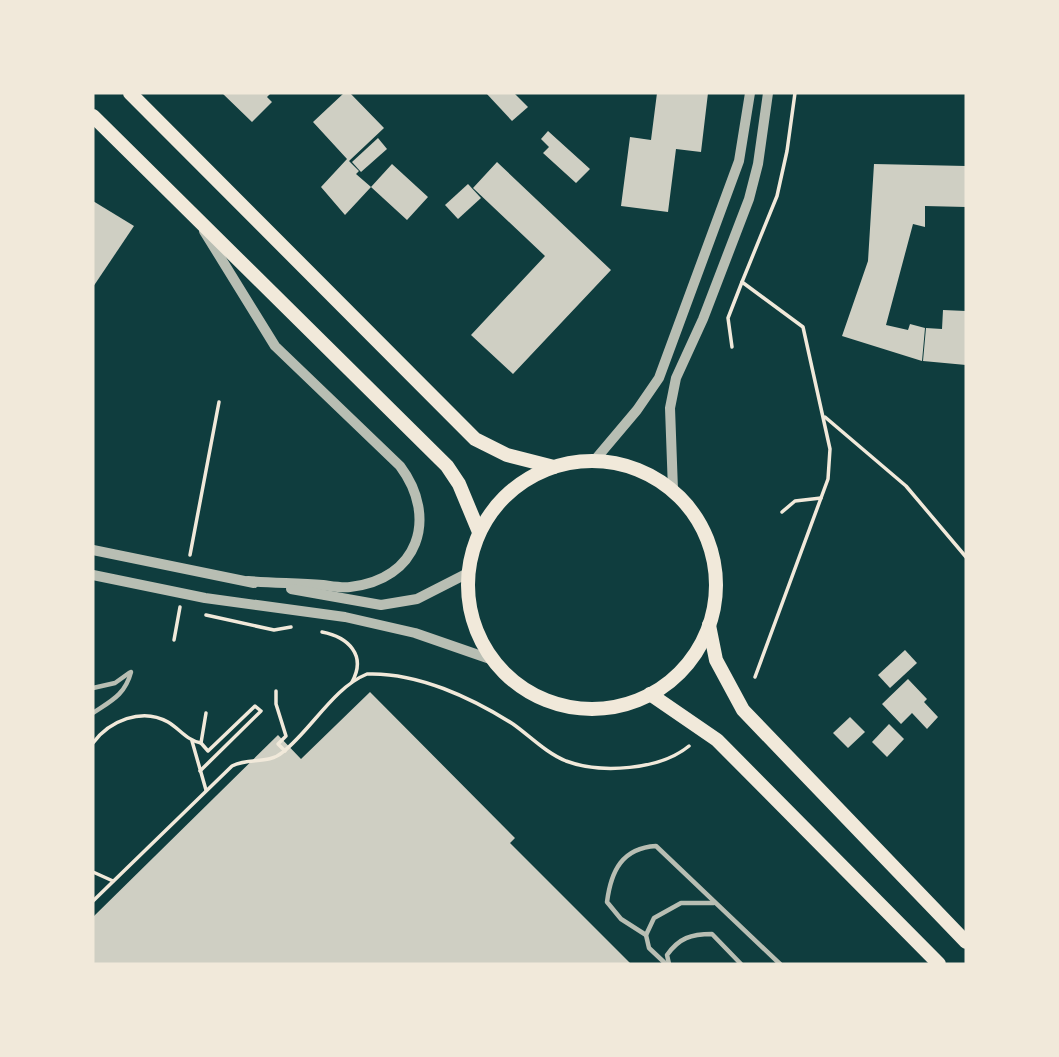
<svg xmlns="http://www.w3.org/2000/svg" width="1059" height="1057" font-family="Barlow,sans-serif">
<style>
.building{fill:#cfcfc3}
.lines{fill:none;stroke-linecap:round;stroke-linejoin:round}
.path{stroke:#f1e9da;stroke-width:3.5}
.service{stroke:#b8beb3;stroke-width:4.5}
.tertiary{stroke:#b8beb3;stroke-width:10}
.primary{stroke:#f1e9da;stroke-width:14}
</style>
<rect width="100%" height="100%" fill="#0f3d3e"/>
<!-- building -->
<g class="building">
<path d="M222,93H271L267,97L272,102L252,122Z"/>
<path d="M344,93H350L384,128L349,161L359,171L356,174L371,187L392,164L428,197L407,220L371,187L345,215L321,187L347,159L313,122Z"/>
<path d="M486,93H514L528,107L512,121Z"/>
<path d="M657,93H708L701,152L676,149L668,212L621,206L630,137L651,140Z"/>
<path d="M548,131L590,169L576,183L543,153L549,147L541,139Z"/>
<path d="M378,138L387,149L361,172L352,162Z"/>
<path d="M497,162L611,270L513,374L471,335L545,256L473,188Z"/>
<path d="M874,164L966,166V207L925,206V227L913,224L886,325L908,330L910,324L925,328L922,361L842,336L868,261Z"/>
<path d="M468,184L481,198L458,219L445,205Z"/>
<path d="M93,201L134,226L93,287Z"/>
<path d="M943,310L966,311V365L923,361L926,328L942,329Z"/>
<path d="M905,650L917,663L890,688L878,675Z"/>
<path d="M908,679L927,699L924,702L938,717L927,729L912,713L901,724L882,704Z"/>
<path d="M370,692L515,838L510,843L631,964H93V917L278,735L301,759Z"/>
<path d="M850,717L865,732L848,748L833,733Z"/>
<path d="M889,724L904,739L887,757L872,742Z"/>
</g>
<g class="lines">
<!-- path -->
<g class="path">
<path d="M732,347L728,318L742,282"/>
<path d="M825,417L906,486L966,557"/>
<path d="M782,512L795,501L821,498"/>
<path d="M190,555L219,402"/>
<path d="M206,615L274,630L291,627"/>
<path d="M322,632C348,637 367,655 352,682"/>
<path d="M174,640L180,607"/>
<path d="M755,677L828,479L830,449L803,327L742,282L777,196L787,151L795,93"/>
<path d="M276,691V704L286,736L278,744L285,751"/>
<path d="M192,741L206,790"/>
<path d="M93,743C109,721 142,707 168,722C180,729 186,740 201,743L206,713"/>
<path d="M200,771L261,711L255,706L208,751L201,743"/>
<path d="M93,872L113,881"/>
<path d="M93,901L232,766C249,757 268,765 283,752C312,729 333,688 367,674C417,672 472,698 513,724C530,736 546,753 566,761C601,774 660,770 689,746"/>
</g>
<!-- service -->
<g class="service">
<path d="M93,688L115,683L129,673"/>
<path d="M93,713C111,701 125,695 131,672"/>
<path d="M646,935L621,919L607,902C611,871 622,848 656,846L780,964"/>
<path d="M666,964L649,948L646,935L654,918L681,903H714"/>
<path d="M669,964L667,955C679,938 691,934 712,934L741,964"/>
</g>
<!-- tertiary -->
<g class="tertiary">
<path d="M204,231L275,346L400,466C439,518 418,580 350,587C341,588 331,586 323,585C298,583 273,583 248,581"/>
<path d="M594,461L637,410L659,378L739,161L750,93"/>
<path d="M673,490L670,408L676,378L703,319L749,199L758,164L768,93"/>
<path d="M93,550L254,583"/>
<path d="M93,575L205,598L345,617L415,633L493,660"/>
<path d="M291,589L381,605L417,599L468,573"/>
</g>
<!-- primary -->
<g class="primary">
<path d="M130,93L475,439L507,455L554,467"/>
<path d="M93,116L447,466L459,484L479,532"/>
<circle cx="592" cy="585" r="124"/>
<path d="M709,625L716,660L743,710L966,942"/>
<path d="M650,694L717,740L939,964"/>
</g>
</g>
<!-- border -->
<rect width="1059" height="1057" fill="none" stroke="#f1e9da" stroke-width="189"/>
</svg>
